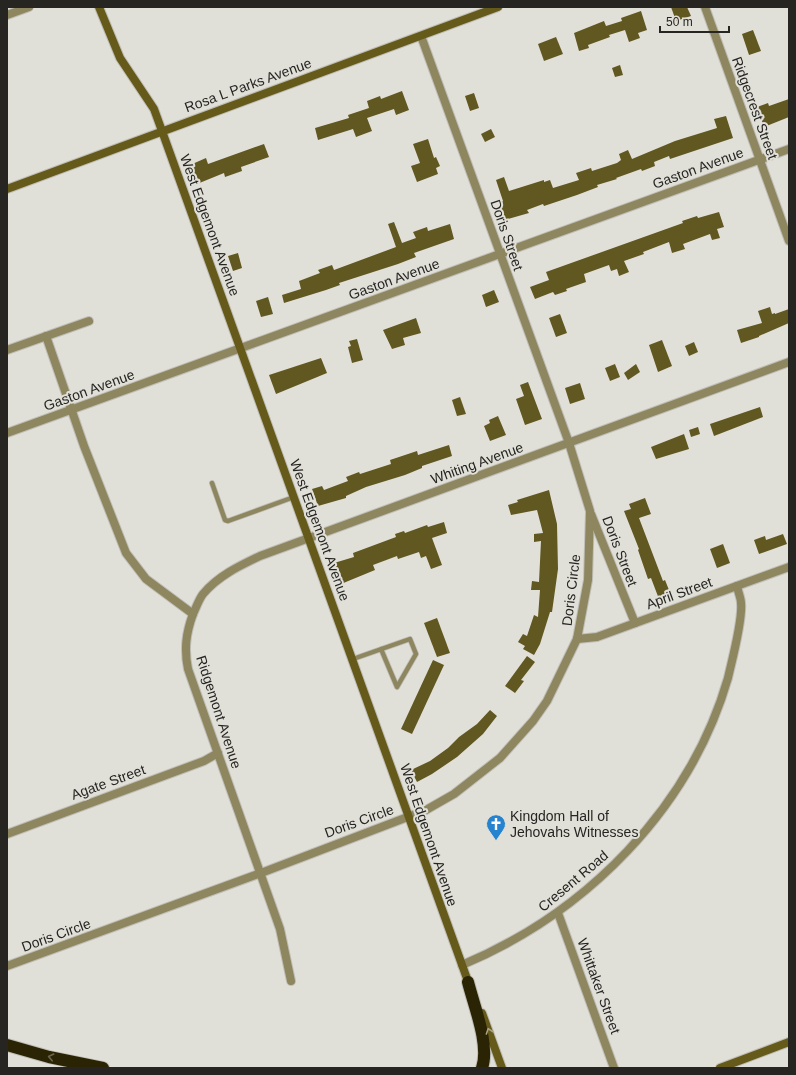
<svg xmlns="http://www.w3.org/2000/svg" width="796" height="1075" font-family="Helvetica,sans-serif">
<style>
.building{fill:#615721}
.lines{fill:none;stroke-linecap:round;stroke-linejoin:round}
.lane-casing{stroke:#bfbeb7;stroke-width:6}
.street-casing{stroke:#bfbeb7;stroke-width:10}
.secondary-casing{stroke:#bfbeb7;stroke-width:10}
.highway-casing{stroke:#bfbeb7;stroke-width:14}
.lane{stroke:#8d865f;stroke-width:4.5}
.street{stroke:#8d865f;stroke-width:8}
.secondary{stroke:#665a1a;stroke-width:8}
.highway{stroke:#2a2404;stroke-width:12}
.oneway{stroke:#aaa482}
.oneway2{stroke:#6a664e}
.labels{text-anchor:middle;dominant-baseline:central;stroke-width:4;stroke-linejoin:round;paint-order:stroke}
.street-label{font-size:14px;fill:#262522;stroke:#e1e0d8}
.poi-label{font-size:14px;fill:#262522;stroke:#e1e0d8;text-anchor:start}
</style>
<rect width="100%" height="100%" fill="#e1e0d8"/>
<!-- building -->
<g class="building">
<path d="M671,7H687L691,16L676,21Z"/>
<path d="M641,11L647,30L638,33L640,38L629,42L625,30L609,35L610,37L588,45L589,48L579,51L574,33L604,21L606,26L622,21L621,18Z"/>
<path d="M753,30L761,51L749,55L742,34Z"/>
<path d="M556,37L563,54L544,61L538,44Z"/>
<path d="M620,65L623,75L615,77L612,68Z"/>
<path d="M402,91L409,110L396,115L394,109L367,118L372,131L356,137L353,129L318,140L315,128L349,118L348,115L369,108L367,101L380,96L381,99Z"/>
<path d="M474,93L479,108L470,111L465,96Z"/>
<path d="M789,99V117L764,127L757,107L768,103L769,106Z"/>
<path d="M726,116L733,138L670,159L669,156L654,162L655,166L642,171L641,169L616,178L617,179L597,185L598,187L577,195L544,206L543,204L527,210L529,213L504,220L498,203L503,201L496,180L504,177L509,191L544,180V182L550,180L553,188L579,180L576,173L591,168L592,171L617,163L621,160L619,154L628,150L632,159L675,141L717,128L714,119Z"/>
<path d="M491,129L495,137L485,142L481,134Z"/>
<path d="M428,139L434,158L436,157L440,166L436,168L438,174L417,182L411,166L420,163L413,144Z"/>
<path d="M264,144L269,157L241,167L242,171L225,177L224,173L197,184L190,165L206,158L208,164Z"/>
<path d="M719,212L724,227L717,229L720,238L712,240L710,234L683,244L685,249L672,253L669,242L643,252L644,254L624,261L629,272L619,276L617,269L611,271L609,265L584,274L586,282L566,289L567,291L555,295L553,292L535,299L530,287L549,280L546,272L683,223L682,221L697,216L698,218Z"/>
<path d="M394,222L402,243L416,238L413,232L427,227L428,231L450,224L454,239L414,253L416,257L398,264L339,283L340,285L326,290L284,303L282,295L301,289L299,281L320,273L318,270L332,265L334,270L396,247L388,224Z"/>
<path d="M238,253L242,268L233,271L228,256Z"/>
<path d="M494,290L499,302L486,307L482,295Z"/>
<path d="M268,297L273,314L261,317L256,301Z"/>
<path d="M770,307L772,314L775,313V314L789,309V323L759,336V337L741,343L737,330L762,323L758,311Z"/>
<path d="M560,314L567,333L556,337L549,318Z"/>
<path d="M416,318L421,333L403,338L405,345L392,349L383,330Z"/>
<path d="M357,339L363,360L352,363L348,347L351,346L349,341Z"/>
<path d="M662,340L672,366L658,372L649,345Z"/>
<path d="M694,342L698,352L689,356L685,346Z"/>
<path d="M321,358L327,373L276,394L269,375Z"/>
<path d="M615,364L620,377L610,381L605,368Z"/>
<path d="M636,364L640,372L628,380L624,373Z"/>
<path d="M528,382L542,419L525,425L516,399L524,396L520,385Z"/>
<path d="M580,383L585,399L570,404L565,388Z"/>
<path d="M460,397L466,414L457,416L452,400Z"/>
<path d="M760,407L763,417L714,436L710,424Z"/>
<path d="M498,416L506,435L490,441L484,426L490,423L489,420Z"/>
<path d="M698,427L700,434L691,437L689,430Z"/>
<path d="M684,434L689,449L656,459L651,447Z"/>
<path d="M449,445L452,456L422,466V468L405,475L366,487L346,496V498L318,506L312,489L322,486L324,490L348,481L346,477L359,472L360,474L391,464L390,460L417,451L418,455Z"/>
<path d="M549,490L557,524L558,569L552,612H550L540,644L534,655L523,649L525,646L518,642L523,634L527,636L534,615L538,617L540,590H531L532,581L539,582L541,541L534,542V534L543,533L537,510L511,515L508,505L518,502L517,500Z"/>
<path d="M645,498L651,514L639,518L663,581L665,580L671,595L659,599L651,578L648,579L638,550L639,549L624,511L631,509L629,504Z"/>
<path d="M444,522L447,533L432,538L442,565L431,569L426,556L421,558L419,552L398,559L397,556L373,565L375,570L341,584L334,563L354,557L353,553L396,537L395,534L404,531L405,533L427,525L428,527Z"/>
<path d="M783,534L787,544L759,554L754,540L765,536L766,540Z"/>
<path d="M723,544L730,563L717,568L710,549Z"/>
<path d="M437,618L450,653L437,657L424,623Z"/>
<path d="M527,656L535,662L521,680L524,681L515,693L505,686Z"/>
<path d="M433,660L444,665L412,734L401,729Z"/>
<path d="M490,710L497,716L483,734L457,757L432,774L417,782L411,770L430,761L448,748L459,737L477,724Z"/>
</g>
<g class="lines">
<defs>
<g id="lane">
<path d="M212,483L225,520L228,521L294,497"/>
<path d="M353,659L410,639L416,654L397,687L381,649"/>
</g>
<g id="street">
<path d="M705,7L789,241"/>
<path d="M7,15L29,7"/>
<path d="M46,336L84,446L126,553L146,579L193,614C186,633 184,649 188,669L280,929L291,981"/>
<path d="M7,350L89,321"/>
<path d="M7,433L789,149"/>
<path d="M591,514L635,623"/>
<path d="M193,614C196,608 199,599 203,594C218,576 239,566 260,556L789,362"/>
<path d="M577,639L597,637L789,567"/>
<path d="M7,834L204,761L218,753"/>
<path d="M558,913L614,1068"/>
<path d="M462,965C586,913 690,809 728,678C732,660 743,620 741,603C741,598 738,592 737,586"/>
<path d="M7,966L261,873L426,810L454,794L500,758L533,721L547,701L577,639L588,580L590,511L569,443L421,36"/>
</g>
<g id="secondary">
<path d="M99,7L120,58L154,109L162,131L470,987"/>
<path d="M7,189L498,7"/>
<path d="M482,1013L502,1068"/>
<path d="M720,1068L789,1042"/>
</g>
<g id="highway">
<path d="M468,982C474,1006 490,1045 482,1068"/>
<path d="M7,1045L49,1057L103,1068"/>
</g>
</defs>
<!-- lane casing -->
<use href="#lane" class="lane-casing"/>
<!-- street casing -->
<use href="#street" class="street-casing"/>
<!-- secondary casing -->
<use href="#secondary" class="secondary-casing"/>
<!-- highway casing -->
<use href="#highway" class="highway-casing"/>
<!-- lane -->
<use href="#lane" class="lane"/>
<!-- street -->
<use href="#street" class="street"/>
<!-- secondary -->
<use href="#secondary" class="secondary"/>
<!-- highway -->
<use href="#highway" class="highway"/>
</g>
<!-- one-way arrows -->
<defs><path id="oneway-chevron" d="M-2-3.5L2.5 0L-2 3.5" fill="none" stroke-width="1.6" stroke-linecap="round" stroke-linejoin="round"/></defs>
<use class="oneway" href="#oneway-chevron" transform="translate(489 1031) rotate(-109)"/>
<use class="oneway2" href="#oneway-chevron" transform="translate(51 1057) rotate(-167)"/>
<!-- icons -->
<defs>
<symbol id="church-pin" viewBox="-11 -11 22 30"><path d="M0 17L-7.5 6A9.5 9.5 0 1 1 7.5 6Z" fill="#2683cf" stroke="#e1e0d8"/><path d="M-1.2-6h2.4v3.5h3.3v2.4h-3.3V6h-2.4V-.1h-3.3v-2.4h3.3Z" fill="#fff"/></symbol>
</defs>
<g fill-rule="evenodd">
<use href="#church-pin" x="485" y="813" width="22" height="30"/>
</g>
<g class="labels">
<!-- street labels -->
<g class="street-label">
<text transform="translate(248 85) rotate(-20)">Rosa L Parks Avenue</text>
<text transform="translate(755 108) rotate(70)">Ridgecrest Street</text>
<text transform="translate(698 168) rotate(-20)">Gaston Avenue</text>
<text transform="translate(210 225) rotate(70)">West Edgemont Avenue</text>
<text transform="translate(507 235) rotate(71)">Doris Street</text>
<text transform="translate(394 279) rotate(-20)">Gaston Avenue</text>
<text transform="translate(89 390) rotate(-20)">Gaston Avenue</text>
<text transform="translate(477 463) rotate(-20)">Whiting Avenue</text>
<text transform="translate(320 530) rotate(70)">West Edgemont Avenue</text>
<text transform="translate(620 551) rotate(69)">Doris Street</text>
<text transform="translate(571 590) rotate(-83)">Doris Circle</text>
<text transform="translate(679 593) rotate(-20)">April Street</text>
<text transform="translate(219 712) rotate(72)">Ridgemont Avenue</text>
<text transform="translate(108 782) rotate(-20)">Agate Street</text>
<text transform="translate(359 821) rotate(-20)">Doris Circle</text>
<text transform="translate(429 835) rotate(71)">West Edgemont Avenue</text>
<text transform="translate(573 881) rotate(-40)">Cresent Road</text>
<text transform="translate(56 935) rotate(-20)">Doris Circle</text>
<text transform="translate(599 986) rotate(70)">Whittaker Street</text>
</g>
<!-- poi labels -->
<g class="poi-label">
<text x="510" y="816">Kingdom Hall of<tspan x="510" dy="16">Jehovahs Witnesses</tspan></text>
</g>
</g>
<!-- border -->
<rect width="796" height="1075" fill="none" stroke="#262522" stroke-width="16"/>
<!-- scale -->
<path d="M660 26v6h69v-6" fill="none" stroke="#262522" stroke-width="2"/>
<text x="666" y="26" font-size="12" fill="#262522" stroke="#e1e0d8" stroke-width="3" paint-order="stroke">50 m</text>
</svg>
